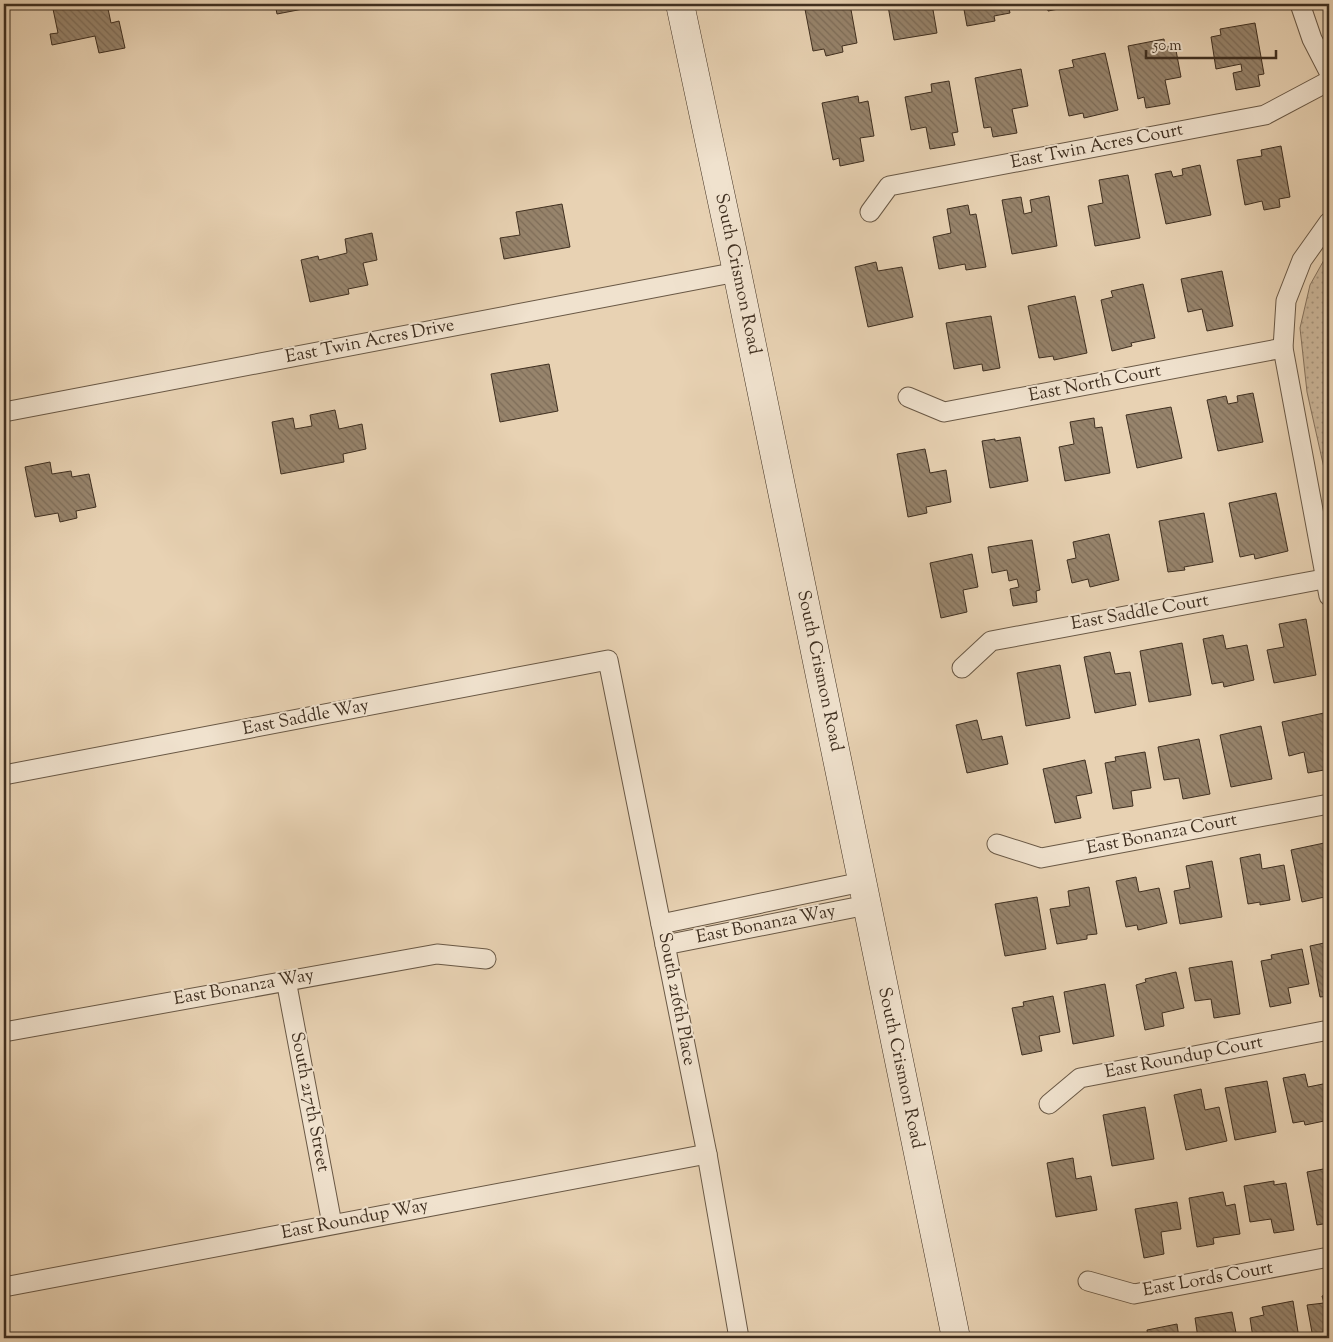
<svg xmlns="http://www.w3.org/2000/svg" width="1333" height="1342" font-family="'Sorts Mill Goudy',serif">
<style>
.park{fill:url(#park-dots);stroke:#85725d}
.building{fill:url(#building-back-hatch);stroke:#3f2f20}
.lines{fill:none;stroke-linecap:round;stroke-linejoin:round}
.street-casing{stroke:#695845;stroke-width:21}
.secondary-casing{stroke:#3f2f20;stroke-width:29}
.street{stroke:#f0e2ce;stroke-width:19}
.secondary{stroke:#f0e2ce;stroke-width:28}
.labels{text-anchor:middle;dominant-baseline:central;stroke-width:4;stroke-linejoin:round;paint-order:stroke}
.street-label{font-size:18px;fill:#3f2f20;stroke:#f0e2ce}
</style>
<defs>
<pattern id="park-dots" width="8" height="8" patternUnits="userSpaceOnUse" patternTransform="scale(1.25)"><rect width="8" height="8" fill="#cbb69a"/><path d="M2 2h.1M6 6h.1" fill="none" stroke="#a6947d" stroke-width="1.8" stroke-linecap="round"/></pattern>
<pattern id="building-back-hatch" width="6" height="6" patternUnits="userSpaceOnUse" patternTransform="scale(1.25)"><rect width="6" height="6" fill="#97846c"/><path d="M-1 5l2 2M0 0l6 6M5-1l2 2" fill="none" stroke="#7d6c58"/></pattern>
</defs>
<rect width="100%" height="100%" fill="#e8d2b3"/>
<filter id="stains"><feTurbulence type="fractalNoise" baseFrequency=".004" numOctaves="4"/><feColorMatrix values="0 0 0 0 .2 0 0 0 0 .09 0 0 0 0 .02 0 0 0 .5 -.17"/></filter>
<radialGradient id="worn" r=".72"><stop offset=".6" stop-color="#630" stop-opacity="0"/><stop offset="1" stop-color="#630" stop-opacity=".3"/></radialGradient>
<!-- park -->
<path class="park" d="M1329,251V467L1324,468L1307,392L1300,328L1310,285Z"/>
<!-- building -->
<g class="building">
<path d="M80,4H107L111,23L119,21L125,48L99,53L95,36L52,45L50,34L58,33L53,9Z"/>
<path d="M275,4H329L277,14Z"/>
<path d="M804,4H850L857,43L842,46L843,52L826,56L824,49L813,51Z"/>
<path d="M903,4H932L937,33L894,40L888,6Z"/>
<path d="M963,4H1008L1010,13L994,16L995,21L967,26Z"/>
<path d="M1047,4H1085L1048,11Z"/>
<path d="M1255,23L1264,74L1258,75L1260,86L1236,90L1233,73L1242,71L1241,64L1216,69L1211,37L1221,35L1220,29Z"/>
<path d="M1164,39L1165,47L1175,45L1181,77L1165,80L1170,104L1146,108L1144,97L1138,99L1128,46Z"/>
<path d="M1105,53L1118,110L1084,118L1083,113L1069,116L1059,70L1074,67L1072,60Z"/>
<path d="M1021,69L1028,106L1012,109L1017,133L993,137L991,127L984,128L975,78Z"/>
<path d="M949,81L958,132L952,133L955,145L930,149L926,127L911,130L905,97L932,92L931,84Z"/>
<path d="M858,96L859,103L868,101L874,136L860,138L864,161L840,166L839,158L833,160L822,103Z"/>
<path d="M1281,146L1290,197L1279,199L1280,207L1264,210L1262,201L1245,205L1237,160L1262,156L1261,150Z"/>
<path d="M1200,165L1211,215L1166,224L1155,174L1171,171L1173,177L1183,175L1182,169Z"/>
<path d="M1128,175L1140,238L1095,246L1088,206L1103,203L1099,180Z"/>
<path d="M1049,196L1057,246L1012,254L1002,200L1021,197L1024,214L1032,212L1030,200Z"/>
<path d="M562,204L570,247L504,259L500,238L520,235L516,212Z"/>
<path d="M968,205L970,215L976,214L986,267L966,270L965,264L939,269L933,237L951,233L947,209Z"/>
<path d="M372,233L377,260L363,263L368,285L348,289L349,294L310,302L301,260L318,256L319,260L347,253L345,239Z"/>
<path d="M876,262L878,271L902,267L913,317L868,327L855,267Z"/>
<path d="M1222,271L1233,326L1207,331L1202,309L1188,312L1181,279Z"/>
<path d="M1143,284L1155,338L1131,343L1132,346L1112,351L1101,300L1113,297L1111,291Z"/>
<path d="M1075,296L1087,353L1054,360L1053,356L1039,358L1028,306Z"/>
<path d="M991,316L1000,368L983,371L982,364L954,369L946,323Z"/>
<path d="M4,329L7,349L4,350Z"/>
<path d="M549,364L558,411L500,422L491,374Z"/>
<path d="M1253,393L1263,442L1218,451L1207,400L1226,396L1228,404L1238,402L1237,396Z"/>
<path d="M1171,407L1182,458L1137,468L1126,415Z"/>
<path d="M335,410L339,429L362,424L366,449L343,454L344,462L281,474L272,422L293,418L295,429L312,426L310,415Z"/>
<path d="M1094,418L1095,428L1102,427L1110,473L1065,481L1059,447L1074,444L1070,422Z"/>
<path d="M1020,437L1028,481L990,488L982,441L995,439V441Z"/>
<path d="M925,449L930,473L946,470L951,502L926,507L927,513L908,517L897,454Z"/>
<path d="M50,462L52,474L71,471L72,477L89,474L96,507L76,511L77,518L60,522L58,513L35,517L25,467Z"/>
<path d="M1276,493L1288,551L1255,559L1254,554L1240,557L1229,503Z"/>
<path d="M1204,513L1213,562L1184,567L1185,570L1168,572L1159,521Z"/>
<path d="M1109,534L1119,580L1090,587L1088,579L1072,583L1067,560L1076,558L1073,542Z"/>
<path d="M1032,540L1040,590L1036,591L1037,602L1013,606L1010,589L1019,587L1017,579L1009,581L1007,570L992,573L988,547Z"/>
<path d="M972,554L978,587L963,590L967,612L941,618L930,563Z"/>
<path d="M1306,619L1316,675L1274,683L1267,650L1284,647L1279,624Z"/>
<path d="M1223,635L1226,649L1247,645L1254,680L1224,687L1223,682L1212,684L1203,639Z"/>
<path d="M1182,643L1191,695L1149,702L1140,651Z"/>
<path d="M1110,652L1115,674L1130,672L1136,705L1095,713L1084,657Z"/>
<path d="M1060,665L1070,718L1026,726L1017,673Z"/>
<path d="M1324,713L1329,741V769L1308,773L1304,752L1289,756L1282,722Z"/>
<path d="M977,720L982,740L1002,736L1008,764L967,773L956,725Z"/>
<path d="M1261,726L1272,779L1231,787L1220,735Z"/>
<path d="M1199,739L1210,794L1183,799L1179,778L1164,780L1158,747Z"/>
<path d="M1145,752L1151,788L1131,791L1133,806L1113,809L1105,763L1116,761L1115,757Z"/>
<path d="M1085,760L1092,793L1076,796L1081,818L1055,823L1043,769Z"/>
<path d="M1329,842V896L1302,902L1291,850Z"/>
<path d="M1260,854L1262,869L1284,865L1290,900L1260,905V902L1248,904L1240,858Z"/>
<path d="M1212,861L1222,917L1180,924L1174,891L1190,888L1186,866Z"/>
<path d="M1136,877L1139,892L1159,888L1167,923L1138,930L1137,925L1126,927L1116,881Z"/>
<path d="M1089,887L1097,934L1087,935V939L1057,944L1050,909L1070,906L1068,891Z"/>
<path d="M1037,897L1046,949L1005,956L995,904Z"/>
<path d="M1329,942V996L1320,997L1310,946Z"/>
<path d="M1302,949L1309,984L1288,988L1291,1003L1270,1007L1261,961L1272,959L1271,955Z"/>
<path d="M1232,961L1240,1014L1214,1018L1211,999L1195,1001L1189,968Z"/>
<path d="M1176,972L1184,1008L1162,1013L1164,1026L1145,1030L1136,985L1146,982L1145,979Z"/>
<path d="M1105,984L1114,1036L1073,1044L1064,992Z"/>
<path d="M1053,996L1060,1032L1039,1036L1042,1051L1022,1055L1012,1008L1024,1006L1023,1002Z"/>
<path d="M1305,1074L1308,1087L1328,1083L1329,1090V1120L1305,1125L1304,1121L1293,1123L1283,1078Z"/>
<path d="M1267,1081L1276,1132L1235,1140L1225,1088Z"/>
<path d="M1201,1089L1205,1110L1219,1107L1227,1141L1186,1150L1174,1095Z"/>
<path d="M1145,1107L1154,1159L1112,1166L1103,1115Z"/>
<path d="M1073,1158L1076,1179L1091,1176L1097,1210L1056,1217L1047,1163Z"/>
<path d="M1329,1168V1223L1317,1225L1307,1172Z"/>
<path d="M1274,1181V1185L1286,1183L1294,1230L1274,1233L1271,1219L1250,1222L1244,1186Z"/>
<path d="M1223,1192L1226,1206L1235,1204L1240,1234L1213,1238L1214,1244L1197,1247L1189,1198Z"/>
<path d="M1177,1202L1181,1229L1161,1232L1164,1254L1144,1258L1135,1209Z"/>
<path d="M1329,1294V1338H1313L1307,1305L1324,1303L1322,1296Z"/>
<path d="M1293,1301L1299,1338H1253L1250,1318L1264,1315L1262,1307Z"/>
<path d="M1232,1312L1237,1338H1198L1195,1318Z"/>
<path d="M1177,1324L1179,1338H1146H1148L1147,1330Z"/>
<path d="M1118,1335L1119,1338H1103Z"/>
</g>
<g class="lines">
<defs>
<g id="street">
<path d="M1300,4L1312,39L1329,72"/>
<path d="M870,212L889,186L1265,115L1329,81"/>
<path d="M1329,222L1302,260L1286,301L1283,348L1329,596"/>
<path d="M908,397L944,412L1283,348"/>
<path d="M4,412L737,272"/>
<path d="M962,668L991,641L1329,578"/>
<path d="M4,775L608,660L707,1154L739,1338"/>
<path d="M997,844L1041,858L1329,804"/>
<path d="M661,924L862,882"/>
<path d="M665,945L867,905"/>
<path d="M286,980L332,1224"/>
<path d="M4,1032L437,954L486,959"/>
<path d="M1049,1104L1080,1078L1329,1030"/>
<path d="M1088,1281L1134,1294L1329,1257"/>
<path d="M4,1287L707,1154"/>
</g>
<path id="secondary" d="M680,4L737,272L956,1338"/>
</defs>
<!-- street casing -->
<use href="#street" class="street-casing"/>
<!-- secondary casing -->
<use href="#secondary" class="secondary-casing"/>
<!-- street -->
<use href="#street" class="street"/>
<!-- secondary -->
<use href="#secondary" class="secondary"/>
</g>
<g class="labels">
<!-- street labels -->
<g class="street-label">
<text transform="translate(1097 147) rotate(-11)">East Twin Acres Court</text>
<text transform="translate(737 274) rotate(78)">South Crismon Road</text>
<text transform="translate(370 342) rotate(-11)">East Twin Acres Drive</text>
<text transform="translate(1095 384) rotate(-11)">East North Court</text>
<text transform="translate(1140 613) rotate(-10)">East Saddle Court</text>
<text transform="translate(819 671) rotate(78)">South Crismon Road</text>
<text transform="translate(306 718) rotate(-11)">East Saddle Way</text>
<text transform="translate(1162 835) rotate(-11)">East Bonanza Court</text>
<text transform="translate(766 925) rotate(-11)">East Bonanza Way</text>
<text transform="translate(244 988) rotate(-10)">East Bonanza Way</text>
<text transform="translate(676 999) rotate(79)">South 216th Place</text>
<text transform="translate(1184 1058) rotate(-11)">East Roundup Court</text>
<text transform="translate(900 1068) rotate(78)">South Crismon Road</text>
<text transform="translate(309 1102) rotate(79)">South 217th Street</text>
<text transform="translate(355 1220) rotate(-11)">East Roundup Way</text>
<text transform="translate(1208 1280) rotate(-10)">East Lords Court</text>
</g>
</g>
<!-- margin -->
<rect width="1333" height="1342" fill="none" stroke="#e8d2b3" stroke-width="20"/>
<rect x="5" y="5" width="1323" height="1332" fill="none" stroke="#3f2f20" stroke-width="2.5"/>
<rect x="10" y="10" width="1313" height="1322" fill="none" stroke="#3f2f20"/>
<!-- scale -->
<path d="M1146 50v8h130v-8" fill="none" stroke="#3f2f20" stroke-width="2.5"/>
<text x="1153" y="50" font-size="15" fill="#3f2f20" stroke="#f0e2ce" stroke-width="4" paint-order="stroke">50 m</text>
<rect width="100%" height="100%" filter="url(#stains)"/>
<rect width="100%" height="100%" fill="url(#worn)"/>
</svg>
